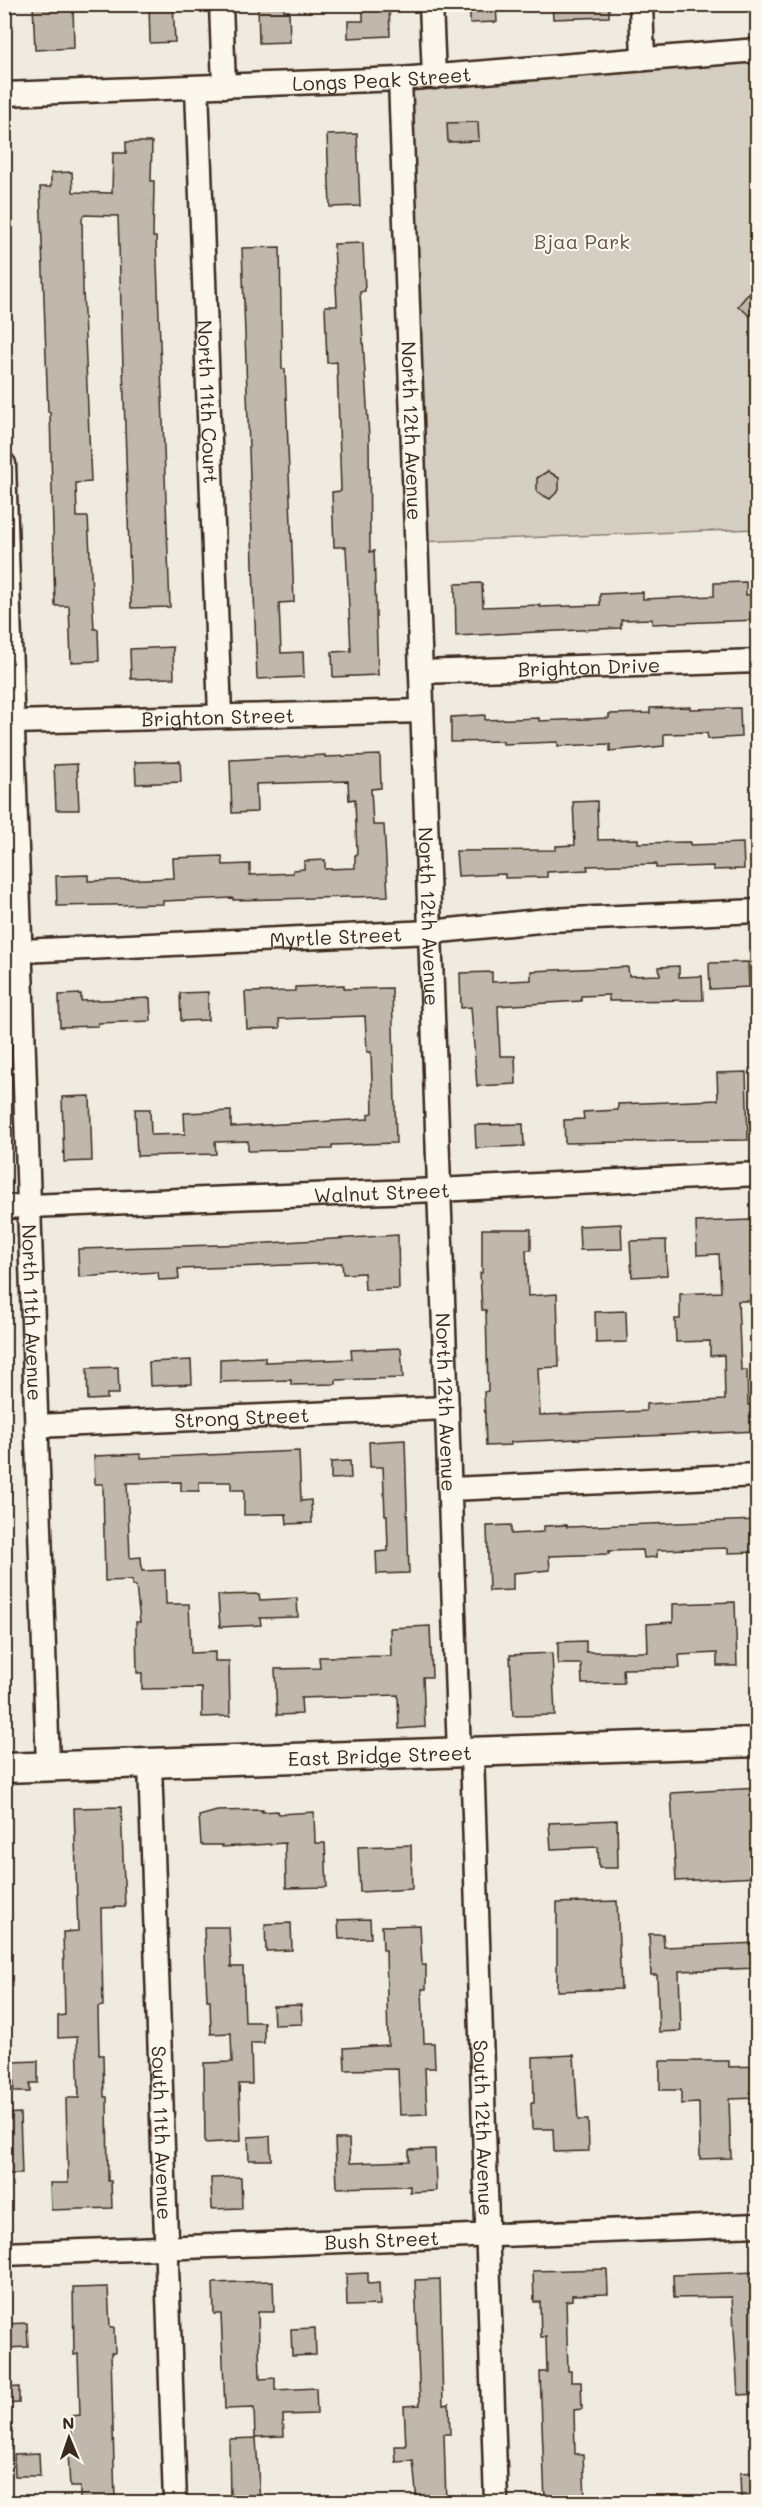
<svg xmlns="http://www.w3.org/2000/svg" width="762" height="2507" font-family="Mali,sans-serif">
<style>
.green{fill:#d5cec3;stroke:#887c70;stroke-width:1.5}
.building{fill:#c0b8ad;stroke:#3b2a1e;stroke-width:1.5}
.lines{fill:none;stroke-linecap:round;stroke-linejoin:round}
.minor-casing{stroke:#3b2a1e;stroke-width:27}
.major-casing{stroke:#3b2a1e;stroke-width:33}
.minor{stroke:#fbf7ec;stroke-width:22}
.major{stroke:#fbf7ec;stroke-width:28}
.labels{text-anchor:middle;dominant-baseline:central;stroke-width:4.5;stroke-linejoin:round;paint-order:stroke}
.street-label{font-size:20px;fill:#3b2a1e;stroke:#fbf7ec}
.park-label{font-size:20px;fill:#625347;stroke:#fbf7ec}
</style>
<rect width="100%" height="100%" fill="#f0ebe0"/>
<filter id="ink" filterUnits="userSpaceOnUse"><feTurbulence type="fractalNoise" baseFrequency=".0167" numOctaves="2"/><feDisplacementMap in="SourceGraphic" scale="12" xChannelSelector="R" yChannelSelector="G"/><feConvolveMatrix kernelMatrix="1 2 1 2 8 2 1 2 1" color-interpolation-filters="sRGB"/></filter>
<g filter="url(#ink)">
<!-- green -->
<path class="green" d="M757,50V529L417,542L400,79Z"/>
<!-- building -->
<g class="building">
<path d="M33,4H73L74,48L35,50Z"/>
<path d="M149,4H173L175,42L150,43Z"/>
<path d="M258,4H284V11H289L290,42L259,43Z"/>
<path d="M363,4H389L390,36L348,38V21H363Z"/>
<path d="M470,4H496L497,22L470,23Z"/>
<path d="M552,4H609V17L553,19Z"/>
<path d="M478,122L479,141L448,142L447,123Z"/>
<path d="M357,134L360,206L330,207L327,135Z"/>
<path d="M126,142H152L151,181H154L153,237H156L170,607L131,608L118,216L84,215L82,218L83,289L91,482L76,483L77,517H88L94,629H98L99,661L71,662L69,606H55L50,412H48L40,187H51V173L72,172L73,192L112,193L113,153H126Z"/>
<path d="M363,243L365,291L360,292L369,438L370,552L374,551L378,675L333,677L332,652L351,651L346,547H334L332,492L341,491L337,362L327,363L325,306H337L334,244Z"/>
<path d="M280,247L282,369H285L294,602L279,603L281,653L303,652L304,677L257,679L242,248Z"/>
<path d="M748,294L758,302V308L750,316L738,306Z"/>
<path d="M548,471L559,478V490L550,499L537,492V478Z"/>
<path d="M746,582V595L758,594V620L652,624V619L621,620V628L456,636L455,584L482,583L483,607L540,605V607L600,605V594L643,592V599L714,596V583Z"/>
<path d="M173,647L174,678L131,679L130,649Z"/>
<path d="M690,707V709L740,708L741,737L708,739L707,733L664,734V746L610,751V744L558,746V742L503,744V741L451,742V717L485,715V720L539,718V721L609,718V714L650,713V708Z"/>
<path d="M325,755V757L380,755L381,788L371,789L373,825H384L388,896L233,900V898L163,901V904L57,906L56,876L88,875V881L174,878L173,858L222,856L223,865L250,864V875L293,873V870L304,869V861L325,860V869L355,868V855H357L355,799L349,800L348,781L256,784L257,812L232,813L230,760Z"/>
<path d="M180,761L181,782L136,784L135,762Z"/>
<path d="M77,764L79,810H56L54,765Z"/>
<path d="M597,801L598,840L638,839V843L690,842V845L743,843L744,869L713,870V866L656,868V864L587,866L588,870L547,872V877L505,878V874L458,876L456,851L556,850V846L575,845L573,802Z"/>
<path d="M748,962L749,987L710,989L709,963Z"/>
<path d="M679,966V977L702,976L703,1000L609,1001V995L581,996V1001L498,1006L500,1056H515L516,1084L477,1086L471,1007L461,1008L460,973L492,972V982L531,980V971L628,967L629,976L660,975L659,967Z"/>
<path d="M344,985V989L392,988L396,1143L332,1145V1149L248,1151V1141L215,1142L216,1154L137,1156L135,1109H150L151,1135L185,1134L184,1113L231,1111V1127L368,1119V1114L373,1113L371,1052H367L365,1016L279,1019L280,1028L247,1029L245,992L295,991V987Z"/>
<path d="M208,992V1020L181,1021L180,993Z"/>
<path d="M81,994V1001L150,998L151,1021L98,1023V1026L60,1027L59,995Z"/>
<path d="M746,1072L748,1140L565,1143L564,1120L584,1119L583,1112L618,1110V1104L718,1100L717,1073Z"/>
<path d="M90,1096L92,1161L64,1162L62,1097Z"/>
<path d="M523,1124L524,1146L476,1148L475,1125Z"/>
<path d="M751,1220L753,1301H738L741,1370H747L748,1405H758V1431L511,1442V1445L486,1446L484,1392L488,1391L486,1310H482L480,1273H482V1229H531V1250H526L528,1296L557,1294L559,1367L538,1368L540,1415L570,1414L646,1411V1404L725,1400L724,1355L710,1356V1341L676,1342L675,1319H680V1294L721,1292L719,1254L697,1255L696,1222Z"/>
<path d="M621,1224L622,1249L580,1250L579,1226Z"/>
<path d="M398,1235L399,1289L365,1290L364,1273L343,1274L342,1263L178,1269L179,1279L159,1280L158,1272L79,1277L78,1249L252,1244Z"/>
<path d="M666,1240L667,1275L632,1277L630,1241Z"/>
<path d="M626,1311L627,1342L596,1343L595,1312Z"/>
<path d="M401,1348L403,1378L336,1380V1384L291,1385V1380L220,1382V1359L265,1357V1362L352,1359L351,1350Z"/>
<path d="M191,1360L192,1384L150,1386L149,1362Z"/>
<path d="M118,1367L119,1394H107V1399L88,1400L87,1368Z"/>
<path d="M405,1440L409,1573L377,1574L376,1552L388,1551L387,1515H385L383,1467H370L369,1442Z"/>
<path d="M299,1451L301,1501L311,1500L312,1523L287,1524L286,1514L244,1515V1490H231V1482H199V1491H181V1482L127,1483L130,1558L141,1557L142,1571L165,1570L166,1604H189L191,1653L215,1652V1661H229L230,1716L202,1717V1688L142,1689V1673H137L136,1622H140L136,1586H132V1580L105,1581L103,1484H95L94,1456L141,1454V1458Z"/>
<path d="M350,1461L351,1478L331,1479V1462Z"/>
<path d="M758,1520V1552L728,1553V1548L657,1550V1557L644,1558L643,1550L609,1551V1554L549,1556L550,1570L513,1573V1590L489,1591L487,1526L511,1525V1534L544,1532V1526L567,1525V1527Z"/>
<path d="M259,1594L260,1600L297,1598L298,1617L260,1618L261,1625L220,1627L218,1595Z"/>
<path d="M735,1602L737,1666H717V1653L679,1655L680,1668L623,1669L624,1683L582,1684L581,1664H558V1642L586,1641V1652H648L647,1624L673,1622V1604Z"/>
<path d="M430,1626L432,1677H423L425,1727L399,1729L398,1695L301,1698L302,1714L277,1715L275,1669L320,1668L319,1657L391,1656L390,1628Z"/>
<path d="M552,1653L555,1715L513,1716L510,1655Z"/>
<path d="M758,1788V1877L676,1881L671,1793Z"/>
<path d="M121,1807L125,1907L101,1908L103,2006L98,2007L99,2055H103L104,2097H107L108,2181H111L112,2208L51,2210L50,2183H68L66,2098H79L77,2037L58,2038V2016L65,2015L63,1932L78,1931L74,1808Z"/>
<path d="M263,1810L262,1812L277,1811L279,1814L314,1812L315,1843H325L327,1887L286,1888L285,1843L222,1847V1845H201L199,1816L217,1811Z"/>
<path d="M617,1820L618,1868H599L598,1847L551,1849L549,1823Z"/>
<path d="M411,1845L412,1889L360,1892L358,1847Z"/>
<path d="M617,1901L621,1989L557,1991V1903Z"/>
<path d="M370,1919L371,1938L339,1939L338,1920Z"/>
<path d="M291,1923L292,1950L266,1951L265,1924Z"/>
<path d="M420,1925L422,1965H426V1989H422L424,2043H434L435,2068H425L427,2114L400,2115L398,2069L345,2070L344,2048L388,2045L386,1950H383L382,1926Z"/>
<path d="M204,1927H229L231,1967H243L245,2022H264V2043H251L252,2084H239L241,2141L205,2143L204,2063L232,2062L231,2033L211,2034L210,2000H207Z"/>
<path d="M649,1934H663L664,1947L758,1943V1968L679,1971L681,2031L659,2032L657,1975H651Z"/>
<path d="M301,2005L302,2024L274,2025L273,2006Z"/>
<path d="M574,2055L578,2120H588L589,2151L554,2152L553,2129H532L531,2103H534L533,2057Z"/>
<path d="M38,2061V2083H30V2092H14L13,2062Z"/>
<path d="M660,2061H729V2067L758,2066V2098L729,2099L731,2158L700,2159L699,2103L681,2104V2090H660Z"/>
<path d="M20,2113L22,2174H4V2114Z"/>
<path d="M270,2136L271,2160H249L248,2137Z"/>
<path d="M335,2139H349L350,2163L409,2161V2150L435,2149L436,2191L410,2192V2186L337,2188Z"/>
<path d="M241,2177L242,2208L212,2209L211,2178Z"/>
<path d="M607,2269L608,2294L572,2295V2300L566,2301L568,2371H571V2382H581L582,2409L574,2410L575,2454H583L585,2499L570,2500V2502H545L540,2372H547L546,2337H541L540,2302H534L533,2271Z"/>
<path d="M758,2272V2394L738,2395L732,2297L674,2298L673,2275Z"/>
<path d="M368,2273V2284L379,2283L380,2305L347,2306L346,2274Z"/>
<path d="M440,2279L443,2405L449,2404L450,2434H444L446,2502H417L413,2461L396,2462L395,2446H406L404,2406L420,2405L415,2280Z"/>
<path d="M273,2281L274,2312H258L260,2379L275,2378V2390L316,2388L317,2414L283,2415L284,2436L255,2437L254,2408L225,2409L221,2314H214L213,2283Z"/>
<path d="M108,2287L110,2327H114L115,2353H111L115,2502H80V2487H70L68,2452H72L71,2416L80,2415L78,2354L74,2355L73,2288Z"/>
<path d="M27,2323L28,2347L4,2348V2324Z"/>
<path d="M315,2328L316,2355L292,2356L291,2329Z"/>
<path d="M19,2387V2403L4,2404V2388Z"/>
<path d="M256,2438L260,2502H230L229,2439Z"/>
<path d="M39,2453L40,2476H15L14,2454Z"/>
<path d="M758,2472V2502H741L740,2473Z"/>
</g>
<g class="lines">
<defs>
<g id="minor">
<path d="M221,4L224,86"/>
<path d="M431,4L434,77"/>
<path d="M641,4L643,59"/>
<path id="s1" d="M400,79L459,1754"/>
<path id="s2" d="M197,88L220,715"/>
<path id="s3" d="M4,94L400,79L758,50"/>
<path id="s4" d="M4,464L48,1766"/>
<path id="s5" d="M421,672L758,661"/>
<path id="s6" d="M14,722L422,711"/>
<path id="s7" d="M21,951L430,932L549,920L758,911"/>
<path id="s8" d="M4,1207L438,1190L758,1174"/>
<path id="s9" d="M36,1426L447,1408"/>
<path d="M451,1489L758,1475"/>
<path id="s10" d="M472,1754L496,2502"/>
<path id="s11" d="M150,1764L175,2502"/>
<path id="s12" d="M4,2254L758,2225"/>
</g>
<g id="major">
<path id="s13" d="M4,1768L758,1742"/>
</g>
</defs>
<!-- minor casing -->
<use href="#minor" class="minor-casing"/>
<!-- major casing -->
<use href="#major" class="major-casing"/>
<!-- minor -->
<use href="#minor" class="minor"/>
<!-- major -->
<use href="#major" class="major"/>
</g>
</g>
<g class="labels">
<!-- street labels -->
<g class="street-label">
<text stroke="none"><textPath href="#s3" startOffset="378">Longs Peak Street</textPath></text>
<text stroke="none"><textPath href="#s2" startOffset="314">North 11th Court</textPath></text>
<text stroke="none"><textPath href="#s1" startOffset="352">North 12th Avenue</textPath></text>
<text stroke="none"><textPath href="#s5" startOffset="168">Brighton Drive</textPath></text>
<text stroke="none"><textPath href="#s6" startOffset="204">Brighton Street</textPath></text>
<text stroke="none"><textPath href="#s1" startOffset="838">North 12th Avenue</textPath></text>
<text stroke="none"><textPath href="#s7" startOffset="315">Myrtle Street</textPath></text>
<text stroke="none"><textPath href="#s8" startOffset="378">Walnut Street</textPath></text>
<text stroke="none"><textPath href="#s4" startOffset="849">North 11th Avenue</textPath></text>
<text stroke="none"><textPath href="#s1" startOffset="1324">North 12th Avenue</textPath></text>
<text stroke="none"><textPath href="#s9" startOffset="206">Strong Street</textPath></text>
<text stroke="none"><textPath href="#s13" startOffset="376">East Bridge Street</textPath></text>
<text stroke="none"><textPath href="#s10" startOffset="374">South 12th Avenue</textPath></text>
<text stroke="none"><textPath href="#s11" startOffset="369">South 11th Avenue</textPath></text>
<text stroke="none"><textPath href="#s12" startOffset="378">Bush Street</textPath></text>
</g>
<!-- park labels -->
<g class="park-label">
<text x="582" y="241">Bjaa Park</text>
</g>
</g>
<!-- margin -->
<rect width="762" height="2507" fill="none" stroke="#fbf7ec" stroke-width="24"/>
<rect x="12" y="12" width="738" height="2483" fill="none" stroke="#3b2a1e" stroke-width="2" filter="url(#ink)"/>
<!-- north arrow -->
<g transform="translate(69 2438) rotate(358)" stroke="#fbf7ec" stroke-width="4.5" paint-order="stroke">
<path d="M0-4.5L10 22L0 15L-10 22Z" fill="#3b2a1e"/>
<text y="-9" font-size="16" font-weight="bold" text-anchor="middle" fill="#3b2a1e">N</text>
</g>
</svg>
